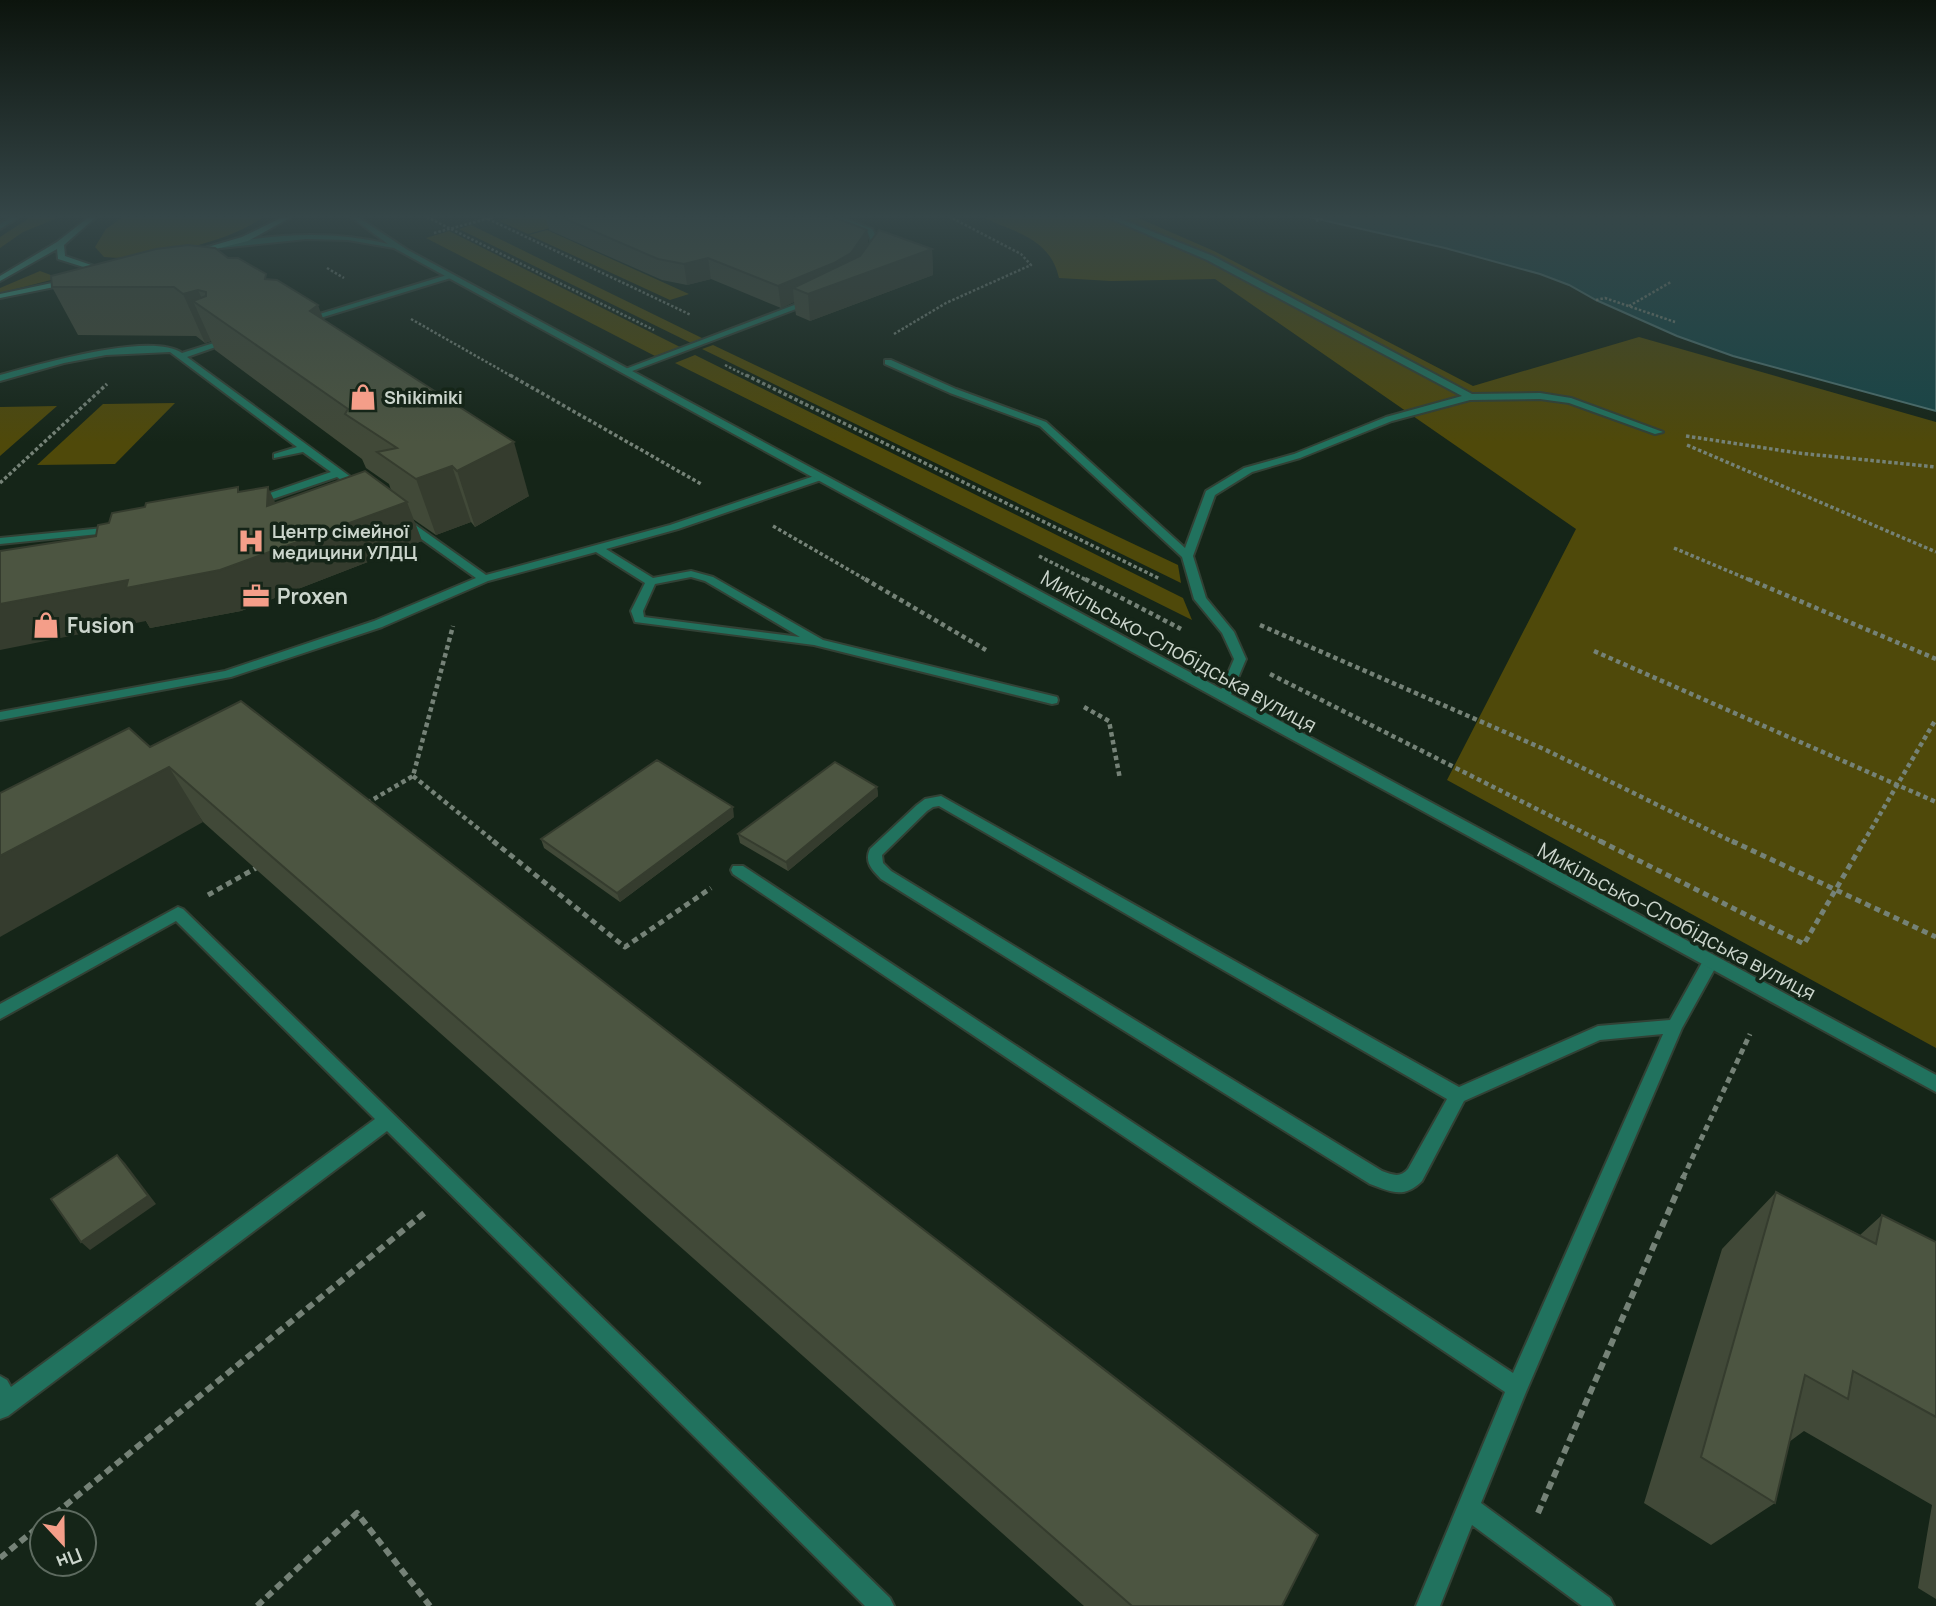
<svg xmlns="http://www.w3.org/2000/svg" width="1936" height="1606" font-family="Manrope,sans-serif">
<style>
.green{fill:#4f490a}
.water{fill:#174546;stroke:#4d706e;stroke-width:2}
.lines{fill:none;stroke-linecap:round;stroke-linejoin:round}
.lane-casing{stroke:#324135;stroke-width:4}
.street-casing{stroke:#324135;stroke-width:4}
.secondary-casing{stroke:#324135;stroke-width:4}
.path-far4{stroke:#758277;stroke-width:2.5;stroke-dasharray:2.5 2;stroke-linecap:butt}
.path-far3{stroke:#758277;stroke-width:3.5;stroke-dasharray:3.5 2.5;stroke-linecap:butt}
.path-far2{stroke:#758277;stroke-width:4.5;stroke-dasharray:4.5 3.5;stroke-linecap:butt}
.path-far1{stroke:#758277;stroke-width:5;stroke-dasharray:6 4.5;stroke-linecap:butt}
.path{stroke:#758277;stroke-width:6;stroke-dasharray:8 5;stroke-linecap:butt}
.lane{fill:#21725e;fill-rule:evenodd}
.street{fill:#21725e;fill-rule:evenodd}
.secondary{fill:#389c82;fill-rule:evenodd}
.wall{fill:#414938}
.shaded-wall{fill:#353c2e}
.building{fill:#4c5541;stroke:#353c2e;stroke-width:2}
.labels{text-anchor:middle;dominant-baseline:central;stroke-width:7;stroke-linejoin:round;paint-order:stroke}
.far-poi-label{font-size:18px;font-weight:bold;fill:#cbd5cc;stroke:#152518;text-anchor:start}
.poi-label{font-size:21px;font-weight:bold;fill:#cbd5cc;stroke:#152518;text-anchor:start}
.street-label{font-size:21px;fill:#cbd5cc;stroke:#152518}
</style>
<rect width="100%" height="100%" fill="#152518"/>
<!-- green -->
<g class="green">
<path d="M31,217H60L23,232L0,248V237Z"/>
<path d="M123,217H263C231,242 145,262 104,257L95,247L106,229Z"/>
<path d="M514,217H590L528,234L499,221Z"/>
<path d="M982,217H1136L1214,251L1473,386L1639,337L1936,422V1048L1447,780L1576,529L1215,279L1111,281L1059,278C1050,238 1016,233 982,217Z"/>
<path d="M471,225L704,339L691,343L459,229Z"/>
<path d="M547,230L689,294L670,300L529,235Z"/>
<path d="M449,231L680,347L655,356L426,238Z"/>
<path d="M40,271L59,278L0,293V288Z"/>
<path d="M713,345L1178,565L1181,583L702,349Z"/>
<path d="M695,355L1183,598L1192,620L675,363Z"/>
<path d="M175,403L115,464L37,465L103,404Z"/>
<path d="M57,406L0,456V407Z"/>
</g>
<!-- water -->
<path class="water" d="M1309,217H1936V411L1733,356L1677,336L1596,300L1569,285L1540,274L1445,248Z"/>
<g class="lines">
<defs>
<g id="lane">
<path d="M12,217H19L0,229V224Z"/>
<path d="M832,217H841L872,229L882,247L877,256L870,254L874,247L867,231Z"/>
<path d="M1107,217H1116L1213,256L1472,394L1540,393L1571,398L1663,432L1655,434L1569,403L1540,399L1470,400L1392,421L1300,458L1252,472L1215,495L1193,556L1206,598L1234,632L1246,659L1230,697L1228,700H1220L1218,697L1234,659L1222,633L1194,599L1182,557L1040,426L950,393L885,364V360H891L956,389L1046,422L1185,548L1206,491L1244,468L1294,454L1386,417L1462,396L1207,260Z"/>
<path d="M447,275L454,277L307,322L300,320Z"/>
<path d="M810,299L817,301L627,373L620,371Z"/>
<path d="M220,341L227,343L187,357L363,486V490H355L337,477L258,504H250V500L331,472L303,452L274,458V454L297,447L170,352L106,355L64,363L0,381V375C37,365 151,331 182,353Z"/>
<path d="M820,474L825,477L824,479L678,529L606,549L653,578L691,571L713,577L823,640L1057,697L1058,700L1057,703L1052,704L814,645L635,622L631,611L645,583L596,552L488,581L382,627L231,677L0,720V712L225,671L374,621L476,578L399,523V519H407L486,575L670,525ZM691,577L705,581L800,637L644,617L643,611L655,584Z"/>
<path d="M114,527L119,530L118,532L0,544V538Z"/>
<path d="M941,796L1459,1087L1598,1026L1670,1020L1704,959L1710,957L1716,959L1718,963L1682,1028L1526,1392L1481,1503L1610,1598L1614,1606H1582L1472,1525L1440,1606H1416L1505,1392L733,874L731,870L733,866H743L1513,1373L1663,1034L1600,1040L1464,1101L1422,1181C1404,1199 1391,1192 1370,1184L881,879C872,870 864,862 870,849L917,805L925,799ZM939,806L1447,1099L1408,1169C1400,1178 1393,1175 1382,1171L891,871L883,863L882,855L927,811L933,807Z"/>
<path d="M178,907L183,909L890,1598L894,1606H865L387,1131L8,1416L0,1419V1376L7,1380L11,1387L375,1119L176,921L0,1019V1004Z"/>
</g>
<path id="street" d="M351,217H358L406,249L1936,1075V1092L394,248L348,240L306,239L221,248L217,246C228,241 242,240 254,239C300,233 344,233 388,244Z"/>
<g id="secondary">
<path d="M89,217H96L64,245L65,256L94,266H110V270H93L58,259L57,249L0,281V276L57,242Z"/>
<path d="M283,217H291L248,241L195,254L191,252L242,237Z"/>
<path d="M71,279L75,281L74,283L0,298V294Z"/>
</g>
</defs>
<!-- lane casing -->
<use href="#lane" class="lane-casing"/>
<!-- street casing -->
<use href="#street" class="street-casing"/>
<!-- secondary casing -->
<use href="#secondary" class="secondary-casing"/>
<!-- path-far4 -->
<g class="path-far4">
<path d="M427,217L654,330"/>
<path d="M484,217L691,315"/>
<path d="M1316,221L1325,217"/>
<path d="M434,233L494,217"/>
<path d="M327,268L344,278"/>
<path d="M1596,300L1605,298L1675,322"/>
<path d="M1629,306L1671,282"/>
<path d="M411,319L513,377"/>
<path d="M894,334L946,303L1031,265L1021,254L950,217"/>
<path d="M725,365L749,377"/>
</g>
<!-- path-far3 -->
<g class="path-far3">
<path d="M510,375L701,484"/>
<path d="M746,375L1160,579"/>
<path d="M1686,436L1798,453L1936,467"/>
<path d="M1687,445L1936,552"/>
<path d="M0,483L107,384"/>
<path d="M773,526L868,581"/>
<path d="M1674,548L1752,581"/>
<path d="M1039,556L1088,581"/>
</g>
<!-- path-far2 -->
<g class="path-far2">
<path d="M865,579L986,650"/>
<path d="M1085,579L1181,629"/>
<path d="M1748,579L1936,659"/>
<path d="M1260,625L1546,750L1735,843"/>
<path d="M1594,651L1936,802"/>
<path d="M1270,674L1604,843"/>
<path d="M1084,707L1109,721L1120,779"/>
<path d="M413,776L496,843"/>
<path d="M367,803L413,776L453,626"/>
<path d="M1863,843L1936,719"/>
</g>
<!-- path-far1 -->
<g class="path-far1">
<path d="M493,841L625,947L711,888"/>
<path d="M1600,841L1804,944L1864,841"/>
<path d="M1732,841L1936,937"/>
<path d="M208,895L256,868"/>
<path d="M1683,1178L1750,1034"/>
</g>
<!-- path -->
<g class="path">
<path d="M1538,1513L1684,1176"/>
<path d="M45,1522L428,1210"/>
<path d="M0,1558L42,1524"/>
<path d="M257,1606L357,1513L430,1606"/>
</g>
<!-- lane -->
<use href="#lane" class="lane"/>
<!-- street -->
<use href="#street" class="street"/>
<!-- secondary -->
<use href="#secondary" class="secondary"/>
</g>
<!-- wall -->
<g class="wall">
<path d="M546,217H833L867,230L868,244L932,249L933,275L810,321L796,315L794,302L781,308L711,279L687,285L662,280L549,230Z"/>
<path d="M228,258L268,280L324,320L529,496L475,527L471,522L436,535L413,519L422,541L241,611L150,628L96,536L109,523L241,492L275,503L391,490L389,484L366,468L362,459L215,350L211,341L205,343L196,336L78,335L52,287Z"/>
<path d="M150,747L1282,1606H1084L203,822Z"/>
<path d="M877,787L878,796L788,871L740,843L738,834Z"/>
<path d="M734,817L620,902L544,848L541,839Z"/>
<path d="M1776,1192L1860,1235L1882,1215L1936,1242V1599L1918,1588L1932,1505L1804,1431L1789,1442L1775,1503L1711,1545L1644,1503L1722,1249Z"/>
</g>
<!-- shaded-wall -->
<g class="shaded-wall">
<path d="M867,230L869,250L932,249L933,275L810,321L808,294L793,288L794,302L781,308L778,286Z"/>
<path d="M708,258L711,279L687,285L684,264Z"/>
<path d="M198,290L207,310L193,301L211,341L205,343L183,294Z"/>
<path d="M318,305L337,355L310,311Z"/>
<path d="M514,442L529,496L475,527L457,471Z"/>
<path d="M452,466L471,522L436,535L416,479Z"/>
<path d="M268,487L286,526L267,506Z"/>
<path d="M407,502L422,541L241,611L150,628L146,621L0,650V604L128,580Z"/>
<path d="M169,767L203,822L0,937V856Z"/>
<path d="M877,787L878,796L788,871L786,862Z"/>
<path d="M733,807L734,817L620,902L617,893Z"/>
<path d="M117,1155L125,1163L156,1204L90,1250L81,1242Z"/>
</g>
<!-- building -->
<g class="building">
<path d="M561,217H833L867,230L851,253L834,263L778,286L708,258L684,264L658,259Z"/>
<path d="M879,230L932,249L808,294L793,288L860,256Z"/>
<path d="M188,245L215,248L228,258H238L266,274L265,279L277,280L318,305L310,311L514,442L457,471L452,466L416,479L377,452L397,448L345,414L348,409L193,301L206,296V292L198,290L183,294L174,287H52L51,276L156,249Z"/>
<path d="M365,471L407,502L220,570L126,588L128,580L0,604V551L96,536L98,525L109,523L112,513L145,507L146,503L238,487V492L268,487L267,506Z"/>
<path d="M241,701L1318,1535L1282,1606H1132L169,767L0,856V793L129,728L150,747Z"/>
<path d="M657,760L733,807L617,893L541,839Z"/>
<path d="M835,762L877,787L786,862L738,834Z"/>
<path d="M117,1155L148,1196L81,1242L51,1199Z"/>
<path d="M1776,1192L1876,1244L1882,1215L1936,1242V1417L1853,1371L1848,1399L1805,1375L1775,1503L1701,1457Z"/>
</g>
<!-- sky -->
<linearGradient id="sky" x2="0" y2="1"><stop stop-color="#0c140d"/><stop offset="0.49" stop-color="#354648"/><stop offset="1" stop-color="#354648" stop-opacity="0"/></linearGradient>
<rect width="1936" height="442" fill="url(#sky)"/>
<!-- icons -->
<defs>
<symbol id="shop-bare" viewBox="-9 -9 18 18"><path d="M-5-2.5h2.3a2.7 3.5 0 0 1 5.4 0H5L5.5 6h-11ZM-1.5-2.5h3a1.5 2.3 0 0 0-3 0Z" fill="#f49e89" stroke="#152518" stroke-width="2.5" paint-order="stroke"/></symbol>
<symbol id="hospital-bare" viewBox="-9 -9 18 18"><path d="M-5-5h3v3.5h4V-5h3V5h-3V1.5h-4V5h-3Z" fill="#f49e89" stroke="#152518" stroke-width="2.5" paint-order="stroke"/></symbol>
<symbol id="office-bare" viewBox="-9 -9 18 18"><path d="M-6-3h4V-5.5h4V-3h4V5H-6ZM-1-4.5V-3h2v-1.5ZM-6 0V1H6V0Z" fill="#f49e89" stroke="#152518" stroke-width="2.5" paint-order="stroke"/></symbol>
</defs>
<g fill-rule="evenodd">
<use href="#shop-bare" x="344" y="378" width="38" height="38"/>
<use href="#hospital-bare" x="232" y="522" width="38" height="38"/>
<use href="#office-bare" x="237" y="577" width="38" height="38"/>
<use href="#shop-bare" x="27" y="606" width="38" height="38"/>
</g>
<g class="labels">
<!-- far-poi labels -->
<g class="far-poi-label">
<text x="384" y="397">Shikimiki</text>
<text x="272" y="531">Центр сімейної<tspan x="272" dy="21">медицини УЛДЦ</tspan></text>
</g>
<!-- poi labels -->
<g class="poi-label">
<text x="277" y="596">Proxen</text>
<text x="67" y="625">Fusion</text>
</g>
<!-- street labels -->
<g class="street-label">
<text transform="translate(1179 651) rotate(29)">Микільсько-Слобідська вулиця</text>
<text transform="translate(1677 921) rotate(28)">Микільсько-Слобідська вулиця</text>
</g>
</g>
<!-- north arrow -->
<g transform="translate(63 1543) rotate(158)"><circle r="33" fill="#152518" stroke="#5e6b60" stroke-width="2"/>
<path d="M0-5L12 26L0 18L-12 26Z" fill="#f49e89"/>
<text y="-10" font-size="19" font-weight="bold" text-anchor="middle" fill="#cbd5cc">Пн</text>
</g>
</svg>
